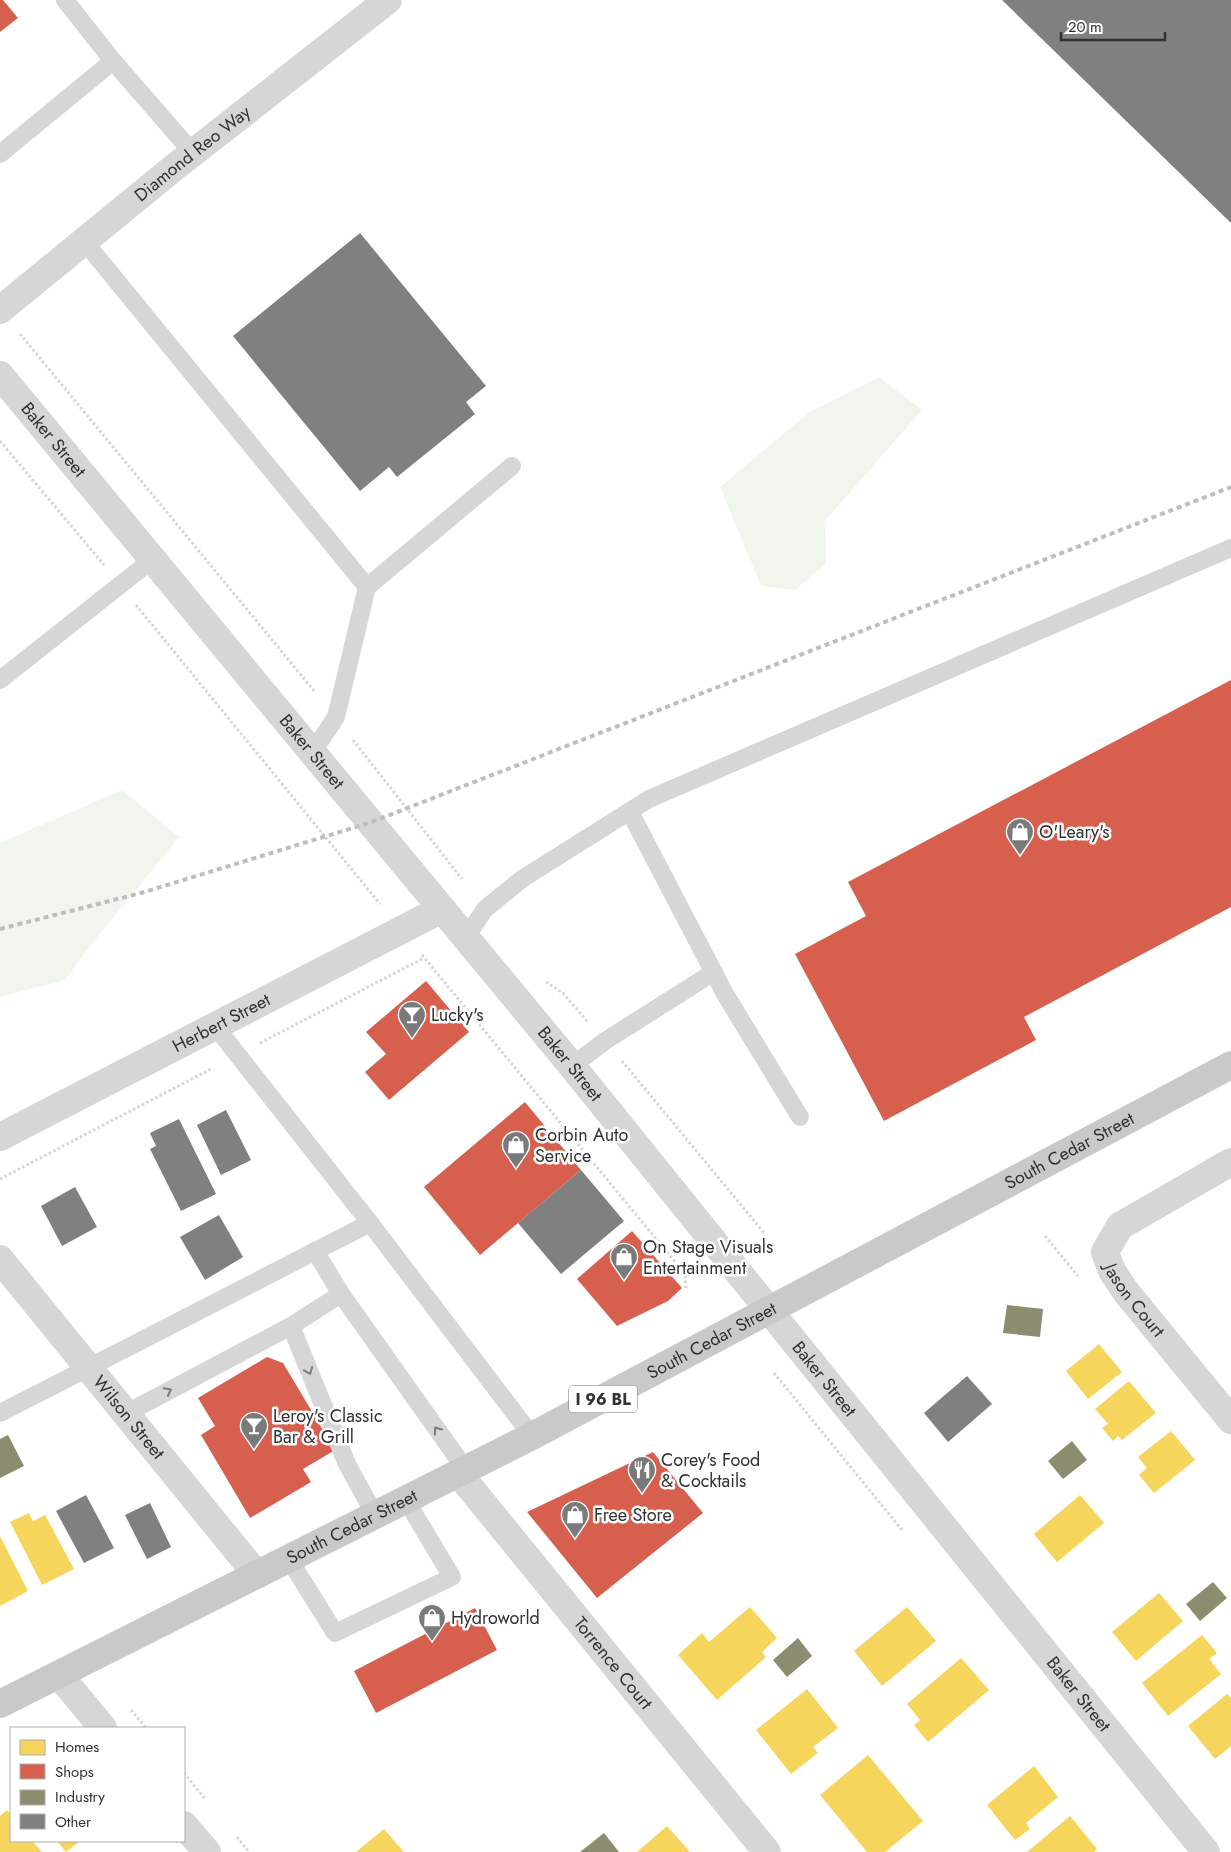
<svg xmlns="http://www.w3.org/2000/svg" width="1231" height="1852" font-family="Jost,sans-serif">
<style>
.green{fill:#f0f6ee}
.homes{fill:#f6d55c}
.shops{fill:#d6604d}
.industry{fill:#8c8c6e}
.building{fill:#808080}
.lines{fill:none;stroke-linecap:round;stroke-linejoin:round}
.path{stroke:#d6d6d6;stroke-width:3;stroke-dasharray:2.5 2.5;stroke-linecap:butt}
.service{stroke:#d6d6d6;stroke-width:18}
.minor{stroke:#d6d6d6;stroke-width:28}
.primary{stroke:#c9c9c9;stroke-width:28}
.rail{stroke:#bebebe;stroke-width:4;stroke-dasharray:5 4;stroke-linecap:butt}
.oneway{stroke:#7c7c7c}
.labels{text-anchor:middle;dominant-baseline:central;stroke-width:5;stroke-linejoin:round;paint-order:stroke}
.shield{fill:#fff;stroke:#707070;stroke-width:1}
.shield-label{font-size:16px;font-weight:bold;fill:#323232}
.street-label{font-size:18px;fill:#323232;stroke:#fff}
.poi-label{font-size:18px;fill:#323232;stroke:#fff;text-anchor:start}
</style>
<rect width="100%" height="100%" fill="#fff"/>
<!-- green -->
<g class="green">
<path d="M879,377L922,410L825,521L826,564L795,590L761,586L720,487L808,413Z"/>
<path d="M122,790L179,837L86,951L65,980L0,997V843Z"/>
</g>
<!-- homes -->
<g class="homes">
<path d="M1099,1344L1122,1372L1088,1399L1066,1371Z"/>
<path d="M1129,1381L1156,1413L1122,1440L1118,1436L1113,1441L1102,1428L1108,1424L1095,1409Z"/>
<path d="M1171,1431L1195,1460L1154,1493L1139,1475L1147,1468L1138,1457Z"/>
<path d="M1080,1495L1104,1523L1057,1562L1034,1534Z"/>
<path d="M29,1513L33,1521L45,1515L74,1569L42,1585L10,1522Z"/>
<path d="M0,1536L28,1591L0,1606Z"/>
<path d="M1159,1593L1183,1621L1136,1661L1112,1632Z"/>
<path d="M750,1607L777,1638L762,1652L766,1657L717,1700L678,1655L702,1633L709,1642Z"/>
<path d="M907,1607L936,1641L882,1686L854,1651Z"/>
<path d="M1202,1635L1217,1653L1209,1659L1221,1674L1168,1716L1142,1683Z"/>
<path d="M961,1658L989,1690L928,1742L914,1725L920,1720L907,1704Z"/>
<path d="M807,1689L838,1728L813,1747L818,1753L791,1774L756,1730Z"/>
<path d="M1227,1694L1231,1698V1746L1215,1759L1188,1726Z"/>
<path d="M868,1755L923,1821L885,1852H867L820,1795Z"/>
<path d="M1034,1766L1058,1797L1026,1823L1030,1829L1015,1840L987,1805Z"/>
<path d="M7,1810L11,1815V1841H32L42,1852H0V1816Z"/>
<path d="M1070,1816L1097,1849L1094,1852H1027Z"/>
<path d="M667,1826L690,1852H637Z"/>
<path d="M384,1829L404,1852H356Z"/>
<path d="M57,1841H80L66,1852Z"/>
</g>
<!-- shops -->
<g class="shops">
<path d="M0,0H3L18,18L0,32Z"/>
<path d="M1231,680V907L1024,1017L1036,1040L884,1121L795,954L866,916L848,882Z"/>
<path d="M426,981L469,1032L389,1100L365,1072L386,1054L366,1032Z"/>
<path d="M525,1102L581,1170L480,1255L424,1187Z"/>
<path d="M632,1231L682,1288L668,1301L617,1326L577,1279Z"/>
<path d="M267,1357L283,1363L335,1450L303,1469L311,1482L250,1518L201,1435L215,1426L198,1398Z"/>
<path d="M653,1452L703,1513L597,1598L527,1512Z"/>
<path d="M475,1608L497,1650L376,1713L354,1671Z"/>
</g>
<!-- industry -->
<g class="industry">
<path d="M1007,1305L1043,1309L1040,1337L1003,1333Z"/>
<path d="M8,1435L24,1466L0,1478V1439Z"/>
<path d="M1072,1441L1087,1460L1063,1479L1048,1461Z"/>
<path d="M1213,1582L1227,1598L1200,1621L1186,1604Z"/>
<path d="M798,1638L812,1656L787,1677L773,1660Z"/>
<path d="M604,1833L619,1852H580Z"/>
</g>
<!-- building -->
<g class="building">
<path d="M1002,0H1231V223Z"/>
<path d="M360,233L486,386L466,402L475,414L397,477L389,467L360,491L233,336Z"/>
<path d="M226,1110L251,1160L221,1175L197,1125Z"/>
<path d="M179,1119L216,1194L181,1211L150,1149L156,1146L150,1133Z"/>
<path d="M581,1170L624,1221L561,1274L518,1223Z"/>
<path d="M75,1187L97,1227L62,1246L41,1206Z"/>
<path d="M219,1215L243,1257L205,1280L180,1237Z"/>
<path d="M967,1376L992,1404L948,1442L924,1413Z"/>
<path d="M86,1495L114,1548L84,1563L56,1511Z"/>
<path d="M150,1503L171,1547L147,1559L125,1515Z"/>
</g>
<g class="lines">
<!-- path -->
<g class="path">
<path d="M20,334L315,692"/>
<path d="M0,441L104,565"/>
<path d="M136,605L380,904"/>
<path d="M353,740L462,879"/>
<path d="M422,955L685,1274L686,1288"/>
<path d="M546,982L563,993L588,1022"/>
<path d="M260,1043L424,958"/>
<path d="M622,1061L765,1234"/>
<path d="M0,1179L213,1068"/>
<path d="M1045,1236L1078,1276"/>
<path d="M774,1373L902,1530"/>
<path d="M131,1710L146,1728"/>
<path d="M184,1773L206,1800"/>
<path d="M237,1837L249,1852"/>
</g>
<!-- service -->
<g class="service">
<path d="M65,0L113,61L193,153"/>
<path d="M0,154L113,61"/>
<path d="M84,241L367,587"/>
<path d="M0,680L153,559"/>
<path d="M312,753L336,717L367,587L512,466"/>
<path d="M630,812L725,994L800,1117"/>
<path d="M466,937L485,909L522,879L649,799L1231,548"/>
<path d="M215,1026L370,1223L532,1436"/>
<path d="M572,1066L605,1041L714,972"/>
<path d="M315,1251L341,1294L466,1470"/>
<path d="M291,1326L347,1464L375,1515"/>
<path d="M0,1413L370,1223"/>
<path d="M125,1414L291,1326L341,1294"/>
<path d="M289,1559L335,1633L452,1577L406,1500"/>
</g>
<!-- minor -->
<g class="minor">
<path id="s1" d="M0,310L171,170L388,0"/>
<path id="s2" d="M0,375L572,1066L1206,1852"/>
<path id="s3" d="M0,1137L442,909"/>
<path id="s4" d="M1231,1162L1120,1226L1105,1252L1112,1271L1126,1292L1231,1420"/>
<path id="s5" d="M0,1259L257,1575"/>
<path id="s6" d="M459,1474L767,1852"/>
<path d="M59,1675L103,1728"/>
<path d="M184,1825L207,1852"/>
</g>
<!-- primary -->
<path class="primary" id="s7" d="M0,1704L532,1436L1231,1065"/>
<!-- rail -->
<path class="rail" d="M0,929L141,893L369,823L1231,487"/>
</g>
<!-- one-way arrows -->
<defs><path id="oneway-chevron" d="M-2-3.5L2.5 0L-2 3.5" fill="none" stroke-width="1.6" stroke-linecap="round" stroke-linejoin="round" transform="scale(1.25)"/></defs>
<g class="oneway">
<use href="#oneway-chevron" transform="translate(309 1371) rotate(68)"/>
<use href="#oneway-chevron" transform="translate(168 1391) rotate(-28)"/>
<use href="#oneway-chevron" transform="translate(437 1430) rotate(-126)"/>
</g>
<!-- icons -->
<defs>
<symbol id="shop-pin" viewBox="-11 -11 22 30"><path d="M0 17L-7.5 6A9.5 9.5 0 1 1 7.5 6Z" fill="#7a7a7a" stroke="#fff"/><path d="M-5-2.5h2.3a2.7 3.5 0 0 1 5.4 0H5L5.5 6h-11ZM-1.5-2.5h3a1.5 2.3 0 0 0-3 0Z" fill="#fff"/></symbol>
<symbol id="bar-pin" viewBox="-11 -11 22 30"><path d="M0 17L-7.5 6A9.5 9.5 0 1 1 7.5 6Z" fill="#7a7a7a" stroke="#fff"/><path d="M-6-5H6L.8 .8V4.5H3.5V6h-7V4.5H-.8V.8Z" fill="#fff"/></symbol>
<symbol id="restaurant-pin" viewBox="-11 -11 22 30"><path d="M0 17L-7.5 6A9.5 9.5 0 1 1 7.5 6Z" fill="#7a7a7a" stroke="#fff"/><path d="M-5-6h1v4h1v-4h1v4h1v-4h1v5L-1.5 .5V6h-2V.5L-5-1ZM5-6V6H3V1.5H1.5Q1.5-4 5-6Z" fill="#fff"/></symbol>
</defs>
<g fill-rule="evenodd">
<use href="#shop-pin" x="1004" y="816" width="32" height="43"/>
<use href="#bar-pin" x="396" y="999" width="32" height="43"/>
<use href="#shop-pin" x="500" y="1129" width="32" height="43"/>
<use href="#shop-pin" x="608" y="1241" width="32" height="43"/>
<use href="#bar-pin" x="238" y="1410" width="32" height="43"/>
<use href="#restaurant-pin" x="626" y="1454" width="32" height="43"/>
<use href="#shop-pin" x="559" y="1499" width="32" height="43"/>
<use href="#shop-pin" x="416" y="1602" width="32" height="43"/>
</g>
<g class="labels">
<!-- shield labels -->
<rect class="shield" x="569" y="1385.5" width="68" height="27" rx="4"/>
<g class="shield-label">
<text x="603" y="1399">I 96 BL</text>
</g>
<!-- street labels -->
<g class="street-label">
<text stroke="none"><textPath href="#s1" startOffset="248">Diamond Reo Way</textPath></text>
<text stroke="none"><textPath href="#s2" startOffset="84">Baker Street</textPath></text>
<text stroke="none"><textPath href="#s2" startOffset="489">Baker Street</textPath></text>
<text stroke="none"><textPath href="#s3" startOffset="249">Herbert Street</textPath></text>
<text stroke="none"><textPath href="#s2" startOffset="894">Baker Street</textPath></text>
<text stroke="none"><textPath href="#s7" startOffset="1204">South Cedar Street</textPath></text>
<text stroke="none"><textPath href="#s4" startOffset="215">Jason Court</textPath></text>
<text stroke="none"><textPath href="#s7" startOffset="799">South Cedar Street</textPath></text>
<text stroke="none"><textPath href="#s2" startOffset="1299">Baker Street</textPath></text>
<text stroke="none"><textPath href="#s5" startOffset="204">Wilson Street</textPath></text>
<text stroke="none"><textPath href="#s7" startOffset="394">South Cedar Street</textPath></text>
<text stroke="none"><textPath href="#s6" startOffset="244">Torrence Court</textPath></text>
<text stroke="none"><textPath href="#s2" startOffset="1704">Baker Street</textPath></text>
</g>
<!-- poi labels -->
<g class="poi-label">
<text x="1039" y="832">O'Leary's</text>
<text x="431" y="1015">Lucky's</text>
<text x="535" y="1135">Corbin Auto<tspan x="535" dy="21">Service</tspan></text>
<text x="643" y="1247">On Stage Visuals<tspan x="643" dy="21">Entertainment</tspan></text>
<text x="273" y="1416">Leroy's Classic<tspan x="273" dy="21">Bar &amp; Grill</tspan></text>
<text x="661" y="1460">Corey's Food<tspan x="661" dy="21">&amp; Cocktails</tspan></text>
<text x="594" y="1515">Free Store</text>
<text x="451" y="1618">Hydroworld</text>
</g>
</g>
<!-- legend -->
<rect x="10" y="1727" width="175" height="115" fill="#ffffff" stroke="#adadad"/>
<rect x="20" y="1740" width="25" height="15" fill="#f6d55c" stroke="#adadad"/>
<text x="55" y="1752" font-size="15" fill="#323232">Homes</text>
<rect x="20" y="1764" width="25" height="15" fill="#d6604d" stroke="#adadad"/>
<text x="55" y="1777" font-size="15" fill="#323232">Shops</text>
<rect x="20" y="1790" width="25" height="15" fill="#8c8c6e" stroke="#adadad"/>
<text x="55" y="1802" font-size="15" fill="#323232">Industry</text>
<rect x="20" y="1814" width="25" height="15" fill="#808080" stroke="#adadad"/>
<text x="55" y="1827" font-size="15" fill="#323232">Other</text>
<!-- scale -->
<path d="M1061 32v8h104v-8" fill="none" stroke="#323232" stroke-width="2.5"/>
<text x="1068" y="32" font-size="15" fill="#323232" stroke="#ffffff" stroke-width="4" paint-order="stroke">20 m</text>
</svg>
